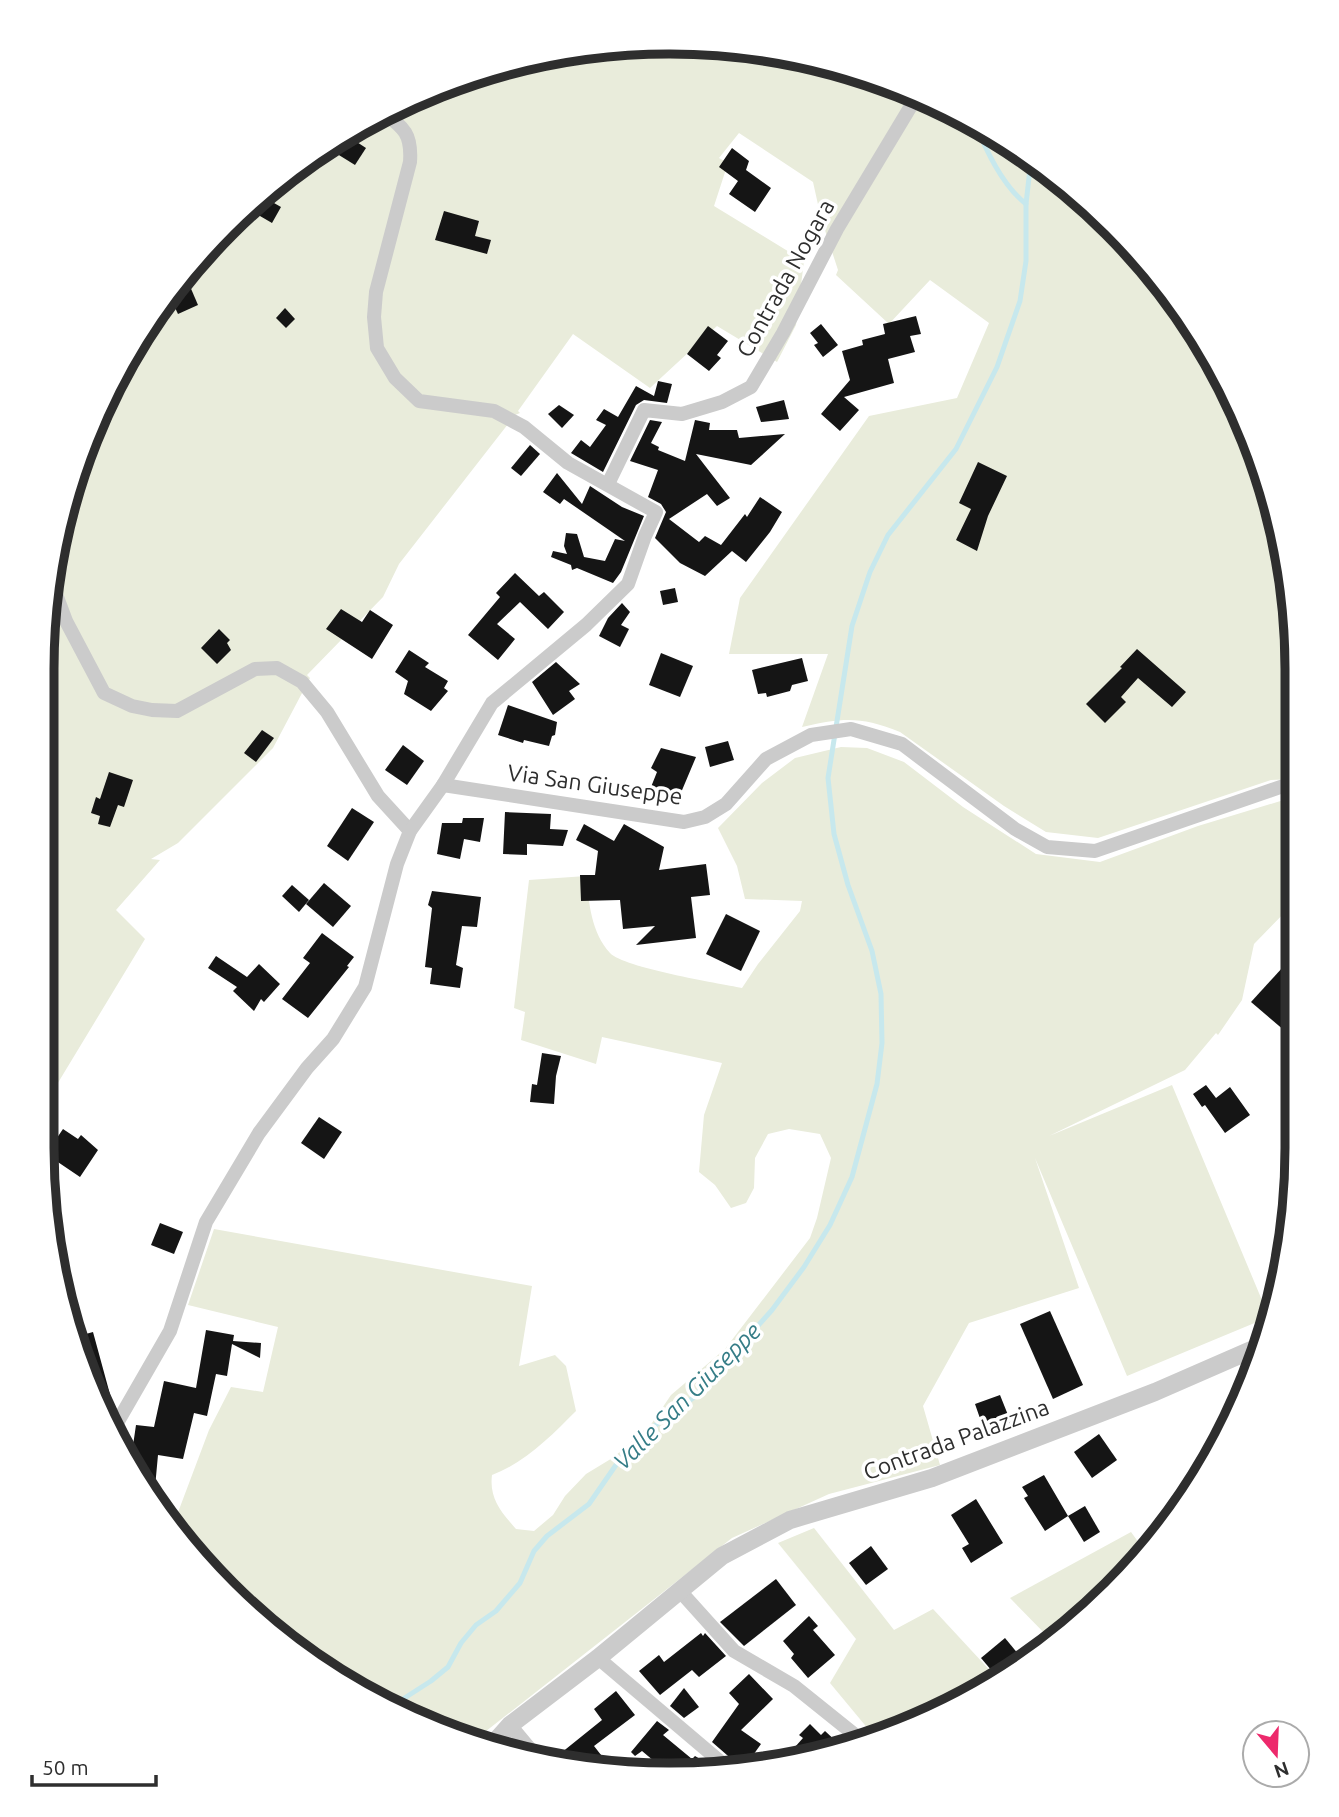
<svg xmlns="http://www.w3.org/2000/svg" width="1339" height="1817" font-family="Ubuntu,sans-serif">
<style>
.green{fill:#e9ecdb}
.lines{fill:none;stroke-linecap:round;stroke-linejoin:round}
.stream{stroke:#c7e8ed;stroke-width:5}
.building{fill:#151515}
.minor{stroke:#cbcbcb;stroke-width:14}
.tertiary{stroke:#cbcbcb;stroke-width:18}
.labels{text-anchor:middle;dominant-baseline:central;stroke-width:7;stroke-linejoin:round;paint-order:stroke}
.street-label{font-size:23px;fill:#2e2e2e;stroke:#fff}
.water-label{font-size:24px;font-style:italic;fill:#357d87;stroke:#fff}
.rim{fill:none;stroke:#2e2e2e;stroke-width:9}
</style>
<rect width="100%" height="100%" fill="#fff"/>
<!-- green -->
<g class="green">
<path d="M629,43L752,47L872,75L984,126L1084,198L1168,288L1249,430L1292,587L1293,779L1271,780L1098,838L1046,832L1004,806L900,732C860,716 843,718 802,727L828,654H729L740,598L869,416L957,398L989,323L930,280L889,324L836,275L838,270L821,218L813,182L739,133L719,158L728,163L714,206L804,261L796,325L777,362L717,326L650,388L573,334L518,411L520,413L515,415L399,564L383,597L307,675L310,678L273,748L178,843L151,859L160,860L116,910L145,939L50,1096L42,1102L43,629L63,507L148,321L288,171L392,107L507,63Z"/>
<path d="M841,747L867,748L904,762L963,807L1036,854L1100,862L1198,826L1287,799L1293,800L1294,903L1254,944L1242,1000L1218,1035L1216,1033L1185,1070L1049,1136L1172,1085L1269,1317L1127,1376L1035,1158L1079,1288L969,1323L923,1406L940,1465L829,1494L732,1538L476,1739L392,1710L226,1591L174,1523L209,1430L231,1387L263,1392L278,1327L188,1305L214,1229L532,1286L519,1366L555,1355L566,1366L576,1411C551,1436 526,1462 492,1475C489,1498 501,1512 516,1529L534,1531L553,1515L565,1496L586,1474L614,1457L652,1423L671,1395L725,1349L810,1238L817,1218L831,1158L820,1134L789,1129L768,1134L755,1158L754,1188L746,1203L731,1208L715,1185L699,1172L704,1115L722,1063L602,1037L596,1064L521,1040L525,1012L514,1008L529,880L586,876C589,903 591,932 610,953C624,968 718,983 742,988L758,964L800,911L802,901L745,899L737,866L718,828L762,783L795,758Z"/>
<path d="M814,1528L894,1630L933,1609L996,1677L909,1727L874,1736L830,1683L856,1639L778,1543Z"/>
<path d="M1131,1532L1147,1554L1141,1562L1054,1643L1010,1598Z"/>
</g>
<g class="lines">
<!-- stream -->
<g class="stream">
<path d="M1026,204L1031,160"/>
<path d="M389,1708L431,1681L448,1667L461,1643L476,1625L496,1611L520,1583L534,1551L547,1536L589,1504L627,1449L646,1432L693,1398L772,1310L804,1267L830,1225L852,1177L877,1084L882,1043L881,994L872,951L848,885L834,834L828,778L852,626L870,572L888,535L956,449L997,367L1020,301L1026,261V204C1002,185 986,150 975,123"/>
</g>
</g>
<!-- building -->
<g class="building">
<path d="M346,135L366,148L355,165L334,152Z"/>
<path d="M732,148L749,161L746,170L771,188L755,212L729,194L738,181L719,167Z"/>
<path d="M282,178L287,182L274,203L281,207L272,223L260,216L259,203Z"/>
<path d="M444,211L479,221L475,236L491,240L487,254L435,240Z"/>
<path d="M189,284L198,305L178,314L170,297L177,290Z"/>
<path d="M285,308L295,319L286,328L276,318Z"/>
<path d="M916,316L921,334L910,336L915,352L888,359L894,383L844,397L859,410L840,431L821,414L850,380L842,351L863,345L862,340L885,334L883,324Z"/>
<path d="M821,324L838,345L823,357L814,345L818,343L810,333Z"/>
<path d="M708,326L728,341L717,355L721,358L709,371L687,354Z"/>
<path d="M658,381L672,384L667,403L644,400L636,405L603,472L571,453L581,440L590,447L606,425L596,420L604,409L618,417L636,386L654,396Z"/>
<path d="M784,400L789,419L761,422L756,407Z"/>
<path d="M559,405L574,415L562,428L548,414Z"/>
<path d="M650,420L662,422L651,443L659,447L658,450L685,461L695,420L710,423L709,430H737L739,438L785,434L751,465L696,454L730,498L717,506L707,494L669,519L699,542L705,536L721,545L745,514L747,517L760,497L782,512L770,532L746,562L732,551L705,576L680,563L655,538L666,512L661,504L648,497L658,470L630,461Z"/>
<path d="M530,445L540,454L521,476L511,468Z"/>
<path d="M978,462L1007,476L988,516L977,551L956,540L971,509L959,503Z"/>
<path d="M557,473L582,504L590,486L622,507L644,516L621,572L613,583L577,568L572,570L571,565L551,557L553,551L567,554L564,546L566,533L577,534L584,557L605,561L615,539L625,541L564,499L560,504L543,492Z"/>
<path d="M515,573L539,596L544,592L564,612L548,629L520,602L497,624L515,639L498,660L468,635L500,597L496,593Z"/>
<path d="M675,588L678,602L663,605L660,591Z"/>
<path d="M622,603L630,612L621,625L629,629L620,647L599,636L608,618Z"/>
<path d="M341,609L362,622L370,610L393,625L372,659L326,629Z"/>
<path d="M219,629L230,640L227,643L231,650L217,664L201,648Z"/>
<path d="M1137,649L1186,692L1172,707L1138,678L1121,697L1126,702L1105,723L1086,704L1122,668L1120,667Z"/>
<path d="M409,650L429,663L425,667L448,681L444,688L448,691L431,711L404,694L408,681L395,672Z"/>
<path d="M661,653L693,666L680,697L649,685Z"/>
<path d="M802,658L808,681L792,685L790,691L767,697L766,693L758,694L752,670Z"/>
<path d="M556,662L580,684L569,691L575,699L553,715L532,682Z"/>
<path d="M508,705L557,722L555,735L552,736L549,746L524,740L523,743L498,735Z"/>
<path d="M262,730L274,738L256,762L244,753Z"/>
<path d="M728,741L734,760L710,767L705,747Z"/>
<path d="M403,745L424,761L407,785L385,770Z"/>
<path d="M661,748L696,757L680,795L651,787L657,772L651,768Z"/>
<path d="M109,772L133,780L124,807L118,805L110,827L98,824L100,816L91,813L96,797L100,799Z"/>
<path d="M352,808L374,822L348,861L327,846Z"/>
<path d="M505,812L551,814L550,829L568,830L563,846L527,844V855L503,854Z"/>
<path d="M463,818H484L480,842L464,839L460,859L437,854L442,823H462Z"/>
<path d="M584,824L614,841L624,824L664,847L659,870L706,864L710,895L691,897L696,938L636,945L655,926L623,929L620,900L581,901L580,875H595L598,851L576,840Z"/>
<path d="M324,883L351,906L333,927L306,904Z"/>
<path d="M292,885L309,900L299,912L282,896Z"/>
<path d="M432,891L481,897L477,927L462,926L456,965L463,968L460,988L430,984L432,968L425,967L432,908L428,905Z"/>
<path d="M726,914L760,931L741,971L706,954Z"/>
<path d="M322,933L354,957L347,966L349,967L308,1018L282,999L310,963L303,958Z"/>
<path d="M216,956L247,977L259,964L280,984L264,1002L261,999L254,1011L233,991L237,987L208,968Z"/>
<path d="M1283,967L1294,978V1020L1285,1031L1251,1002Z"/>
<path d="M542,1053L561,1056L556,1076L554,1104L530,1102L532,1084L537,1085Z"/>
<path d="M1206,1085L1216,1098L1230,1087L1250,1115L1225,1133L1205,1105L1202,1107L1193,1094Z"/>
<path d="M319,1117L342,1132L324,1159L301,1143Z"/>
<path d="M63,1129L78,1139L81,1135L98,1150L80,1177L46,1154Z"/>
<path d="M160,1223L183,1232L174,1254L151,1245Z"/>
<path d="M1050,1311L1083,1385L1053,1399L1020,1324Z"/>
<path d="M206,1330L234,1335L233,1341L261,1343L260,1358L232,1344L227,1376L216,1374L207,1416L194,1413L183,1459L158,1455L154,1498L130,1466L136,1425L154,1427L164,1381L196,1388Z"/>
<path d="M93,1332L114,1409L106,1413L75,1337Z"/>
<path d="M1000,1395L1012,1425L989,1433L986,1426L983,1427L975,1404Z"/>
<path d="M1099,1434L1117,1460L1092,1478L1074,1452Z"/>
<path d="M1044,1475L1068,1516L1045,1531L1024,1498L1028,1496L1022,1487Z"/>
<path d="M976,1499L1003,1543L971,1563L962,1548L969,1544L951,1515Z"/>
<path d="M1085,1506L1100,1532L1084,1542L1068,1516Z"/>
<path d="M871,1546L888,1569L866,1585L849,1563Z"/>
<path d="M776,1579L796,1605L744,1646L720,1622Z"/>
<path d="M809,1616L818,1626L813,1630L835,1655L808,1678L791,1658L794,1654L783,1641Z"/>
<path d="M701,1633L703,1636L705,1633L726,1656L699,1677L692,1670L660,1695L639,1671L659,1655L664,1662Z"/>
<path d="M1005,1638L1024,1661L997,1677L981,1658Z"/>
<path d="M749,1674L773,1699L741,1730L761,1744L746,1765L738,1767L735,1762L712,1742L739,1704L729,1693Z"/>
<path d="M684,1688L699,1707L684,1718L670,1706Z"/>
<path d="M616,1691L635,1715L594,1746L605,1760L597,1766L570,1764L561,1753L602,1720L594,1709Z"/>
<path d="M657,1721L669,1730L663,1735L692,1759L695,1756L700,1759L701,1758L718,1772L711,1774L666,1771L642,1751L635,1756L631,1752Z"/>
<path d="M810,1724L821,1735L825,1731L839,1744L787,1756L803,1738L799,1735Z"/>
</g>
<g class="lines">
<!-- minor -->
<g class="minor">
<path d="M608,484L644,410L682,414L722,402L751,387L783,333L837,229L917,96"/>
<path d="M51,581L66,621L104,693L132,706L152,710L177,711L255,669L277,668L302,682L327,712L378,796L410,831"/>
<path d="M443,785L684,822L705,817L726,804L766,759L811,735L851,729L902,744L1015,829L1047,847L1095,851L1289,784L1293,785"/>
<path d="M113,1430L170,1331L206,1222L259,1133L307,1068L333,1039L365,987L397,864L410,831L443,785L492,703L586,625L628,584L645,536L656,512L568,463L524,427L494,411L419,401L395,378L377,348L374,317L376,292L410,162C412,134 404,128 383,112"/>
<path d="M680,1591L734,1651L794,1686L860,1739"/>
<path d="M598,1658L729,1769"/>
<path d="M510,1725L540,1761"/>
<path d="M774,1759L778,1758"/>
</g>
<!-- tertiary -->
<path class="tertiary" d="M493,1744L510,1725L598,1658L722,1556L790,1520L932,1478L1155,1392L1265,1344"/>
</g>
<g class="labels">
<!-- street labels -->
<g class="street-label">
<text transform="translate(785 278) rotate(-61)">Contrada Nogara</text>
<text transform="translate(595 784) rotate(8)">Via San Giuseppe</text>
<text transform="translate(956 1439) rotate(-20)">Contrada Palazzina</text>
</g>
<!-- water labels -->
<g class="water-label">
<text transform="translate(687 1396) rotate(-45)">Valle San Giuseppe</text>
</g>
</g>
<!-- crop -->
<path d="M0 0H1339V1817H0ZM669 54H670A615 615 0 0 1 1285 669V1148A615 615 0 0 1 670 1763H669A615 615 0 0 1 54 1148V669A615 615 0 0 1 669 54Z" fill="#fff" fill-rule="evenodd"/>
<path class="rim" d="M669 54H670A615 615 0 0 1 1285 669V1148A615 615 0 0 1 670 1763H669A615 615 0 0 1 54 1148V669A615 615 0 0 1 669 54Z"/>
<!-- north arrow -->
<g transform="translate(1276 1754) rotate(161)"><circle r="33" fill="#ffffff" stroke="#ababab" stroke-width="2"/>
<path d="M0-5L12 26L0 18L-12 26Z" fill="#ed296c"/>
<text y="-10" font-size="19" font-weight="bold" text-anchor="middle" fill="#2e2e2e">N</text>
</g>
<!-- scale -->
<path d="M32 1775v10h124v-10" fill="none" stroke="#2e2e2e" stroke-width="3.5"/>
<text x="42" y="1775" font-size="21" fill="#2e2e2e" stroke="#ffffff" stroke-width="5" paint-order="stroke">50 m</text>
</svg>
